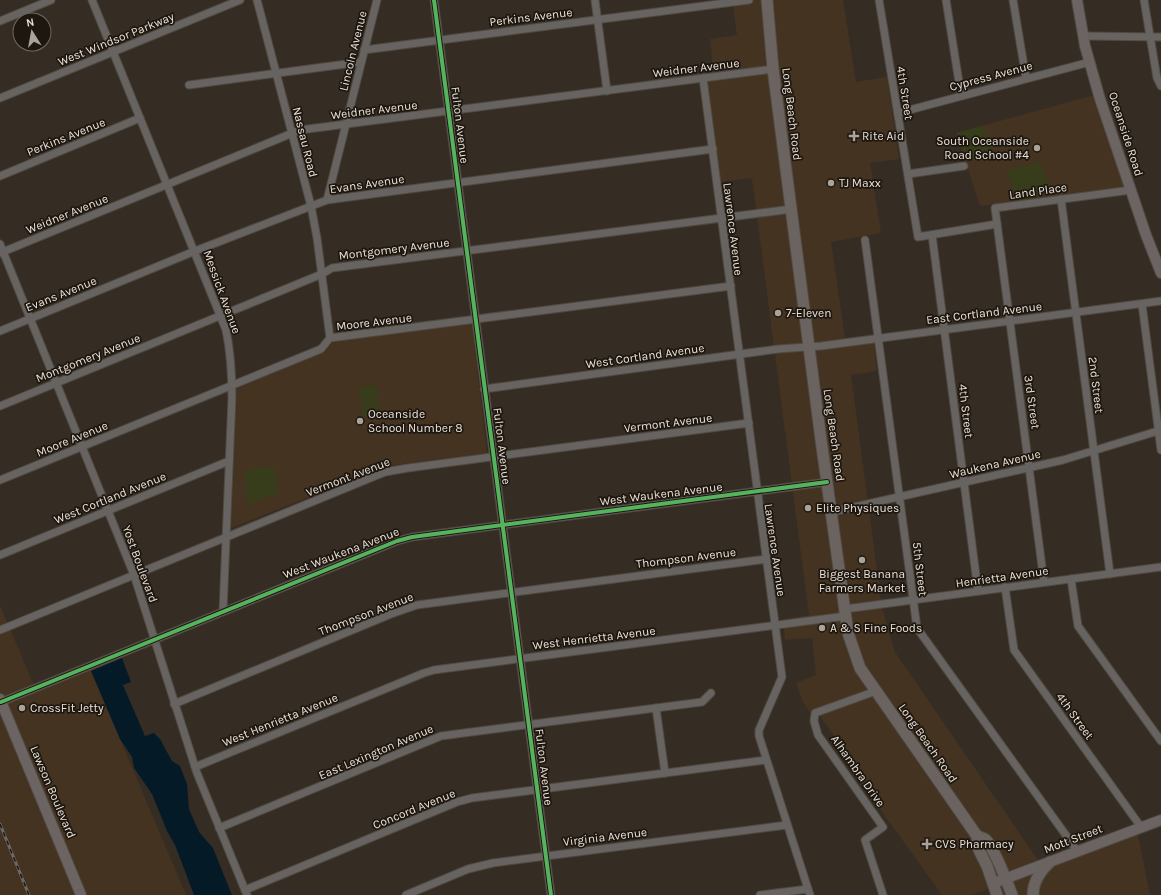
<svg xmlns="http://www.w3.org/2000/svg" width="1161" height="895" font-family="Karla,sans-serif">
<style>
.built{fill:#443320}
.green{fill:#373d1b}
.water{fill:#051a27}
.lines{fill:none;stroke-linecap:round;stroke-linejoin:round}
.minor-casing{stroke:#504a42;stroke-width:9}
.secondary-casing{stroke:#504a42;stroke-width:12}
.primary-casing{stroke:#504a42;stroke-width:13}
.minor{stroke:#676360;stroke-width:7}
.secondary{stroke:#6b6462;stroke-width:10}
.primary{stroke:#6a6360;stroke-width:11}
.rail-casing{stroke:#6d6865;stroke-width:3}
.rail{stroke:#1d1710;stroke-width:1.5;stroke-dasharray:4.5;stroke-linecap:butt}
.cycleway-casing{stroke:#1d1710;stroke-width:6}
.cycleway{stroke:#56b35d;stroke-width:4}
.poi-dot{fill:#aba298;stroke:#1d1710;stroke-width:1.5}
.labels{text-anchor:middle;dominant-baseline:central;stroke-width:3.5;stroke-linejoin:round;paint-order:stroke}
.street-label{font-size:12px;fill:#eae1d7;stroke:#1d1710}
.poi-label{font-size:12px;fill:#eae1d7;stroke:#1d1710;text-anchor:start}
</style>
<rect width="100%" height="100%" fill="#352d24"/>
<!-- built -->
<g class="built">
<path d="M732,0H843L856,82L887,77L899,159L870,163L881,233L831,242L845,338L873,334L877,371L851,375L882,608L895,652L1042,866L1137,830L1150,895H992L990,888L972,895H942L856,776L861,773L819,715H812L803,702L796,683L816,675L812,638L785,640L783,619L809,615L752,178L719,182L705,80L714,78L710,39L737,35Z"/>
<path d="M1095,95L1125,187L980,206L956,133Z"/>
<path d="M472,324L487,453L387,466L231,528L237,389L325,352L334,341Z"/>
<path d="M0,605L35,688L89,666L186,895H0Z"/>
</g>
<!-- green -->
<g class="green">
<path d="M983,126L992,154L966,162L956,133Z"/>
<path d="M1040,162L1051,193L1018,201L1007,171Z"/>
<path d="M376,385L378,399L361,401L359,388Z"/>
<path d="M378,400L380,413L362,416L361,402Z"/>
<path d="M274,467L279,493L247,504L245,470Z"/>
</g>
<!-- water -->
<path class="water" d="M122,658L131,682L123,685L145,736L154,733L160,739L172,761L180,766L187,784L189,809L199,832L213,848L232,895H194L175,845L167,831L152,794L134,768L132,757L120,739L91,671Z"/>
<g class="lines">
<defs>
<g id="minor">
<path d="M92,0L226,330C231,354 232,374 232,398L223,611"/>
<path d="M257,0L311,206L317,238L330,338"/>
<path d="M434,0L551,895"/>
<path d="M595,0L607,91"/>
<path d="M879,0L918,237L997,224"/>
<path d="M946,0L961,95"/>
<path d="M1013,0L1026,78"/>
<path d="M1144,0L1157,78L1161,86"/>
<path d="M0,21L51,0"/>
<path d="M1084,36L1161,37"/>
<path d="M364,50L749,0"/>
<path d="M703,78L782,677L759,730V736L810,895"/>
<path d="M189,85L361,62"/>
<path d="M0,98L240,0"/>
<path d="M898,113L1090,62"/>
<path d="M908,174L964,166"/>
<path d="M0,176L140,118"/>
<path d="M1061,199L1110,574"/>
<path d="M327,200L377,0"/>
<path d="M932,235L978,591"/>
<path d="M865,240L917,628L1078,852"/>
<path d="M0,244L134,575L197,773L247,895"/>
<path d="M0,253L300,130L773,69"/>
<path d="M1142,304L1161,450"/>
<path d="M0,331L195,251L327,200L713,149"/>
<path d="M484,389L778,349L821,346L1161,301"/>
<path d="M0,406L322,274L332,268L792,209"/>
<path d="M0,480L321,349L330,338L731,286"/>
<path d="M832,512L1063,460L1161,430"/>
<path d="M0,555L229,461"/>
<path d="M1071,579L1078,626L1161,741"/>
<path d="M1044,582L995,208L1131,190"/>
<path d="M1005,587L1014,650L1141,827"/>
<path d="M845,609L1161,567"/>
<path d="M0,630L385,472L408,468L749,423"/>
<path d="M876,691L815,713L814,721L818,735L883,827L865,840L883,895"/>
<path d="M1,702L397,541L412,537L827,482"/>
<path d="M174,704L391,614L417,605L767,559"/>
<path d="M656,708L665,773"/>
<path d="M195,767L424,673L434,670L846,616"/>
<path d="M219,828L441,736L702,702L711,693"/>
<path d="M245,890L457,802L472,798L766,760"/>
<path d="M406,895L468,869L493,863L787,825"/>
<path d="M760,895L808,889"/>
</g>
<g id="secondary">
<path d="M1077,0L1085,46L1100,99L1146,235L1161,273"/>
<path d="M0,699L81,895"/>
<path d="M994,883L1161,820"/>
</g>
<g id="primary">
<path d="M767,0L773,69L821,440L848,633L860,668L977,836L979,850L987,866L997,895"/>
<path d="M977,836C980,837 984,838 986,840C994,848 1008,884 1012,895"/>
<path d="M1033,895C1033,881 1040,871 1050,862"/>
</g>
</defs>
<!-- minor casing -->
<use href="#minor" class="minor-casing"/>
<!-- secondary casing -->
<use href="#secondary" class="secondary-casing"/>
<!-- primary casing -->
<use href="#primary" class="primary-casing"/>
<!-- minor -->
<use href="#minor" class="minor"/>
<!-- secondary -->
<use href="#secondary" class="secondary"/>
<!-- primary -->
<use href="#primary" class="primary"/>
<defs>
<path id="rail" d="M0,824L29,895"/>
</defs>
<!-- rail casing -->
<use href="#rail" class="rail-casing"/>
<!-- rail -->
<use href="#rail" class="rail"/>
<defs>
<g id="cycleway">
<path d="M434,0L551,895"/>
<path d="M1,702L397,541L412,537L827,482"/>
</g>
</defs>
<!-- cycleway casing -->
<use href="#cycleway" class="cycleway-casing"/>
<!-- cycleway -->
<use href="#cycleway" class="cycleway"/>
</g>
<!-- markers -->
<g class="poi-dot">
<path d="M852 130h4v4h4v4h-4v4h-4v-4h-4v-4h4z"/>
<circle cx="1037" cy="148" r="4"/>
<circle cx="831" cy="183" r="4"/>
<circle cx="778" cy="313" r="4"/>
<circle cx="360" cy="421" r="4"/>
<circle cx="808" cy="508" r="4"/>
<circle cx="862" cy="560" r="4"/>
<circle cx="822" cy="628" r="4"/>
<circle cx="22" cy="708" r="4"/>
<path d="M925 838h4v4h4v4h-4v4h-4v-4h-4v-4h4z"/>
</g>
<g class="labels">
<!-- street labels -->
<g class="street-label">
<text transform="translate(531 17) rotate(-7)">Perkins Avenue</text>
<text transform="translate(116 39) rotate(-22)">West Windsor Parkway</text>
<text transform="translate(353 51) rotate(-76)">Lincoln Avenue</text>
<text transform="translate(696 68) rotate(-7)">Weidner Avenue</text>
<text transform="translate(991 76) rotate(-15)">Cypress Avenue</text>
<text transform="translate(905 93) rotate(81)">4th Street</text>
<text transform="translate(374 110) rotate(-7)">Weidner Avenue</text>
<text transform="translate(792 114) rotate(83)">Long Beach Road</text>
<text transform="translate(460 125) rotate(83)">Fulton Avenue</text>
<text transform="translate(1126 134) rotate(72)">Oceanside Road</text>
<text transform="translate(66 137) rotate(-22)">Perkins Avenue</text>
<text transform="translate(305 142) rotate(76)">Nassau Road</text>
<text transform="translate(367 184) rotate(-8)">Evans Avenue</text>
<text transform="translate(1038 191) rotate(-8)">Land Place</text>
<text transform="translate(67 214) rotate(-22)">Weidner Avenue</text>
<text transform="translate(733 229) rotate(83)">Lawrence Avenue</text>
<text transform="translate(394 249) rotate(-7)">Montgomery Avenue</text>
<text transform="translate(222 292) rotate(70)">Messick Avenue</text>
<text transform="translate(61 294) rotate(-22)">Evans Avenue</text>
<text transform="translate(984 313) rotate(-7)">East Cortland Avenue</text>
<text transform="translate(374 322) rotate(-7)">Moore Avenue</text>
<text transform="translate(645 356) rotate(-8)">West Cortland Avenue</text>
<text transform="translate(88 358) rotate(-22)">Montgomery Avenue</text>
<text transform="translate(1096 385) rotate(83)">2nd Street</text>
<text transform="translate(1032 402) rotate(82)">3rd Street</text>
<text transform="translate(966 411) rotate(83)">4th Street</text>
<text transform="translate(668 423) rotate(-7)">Vermont Avenue</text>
<text transform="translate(834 435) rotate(82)">Long Beach Road</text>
<text transform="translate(72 439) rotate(-22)">Moore Avenue</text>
<text transform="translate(502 446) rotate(83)">Fulton Avenue</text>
<text transform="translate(995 464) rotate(-13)">Waukena Avenue</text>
<text transform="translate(348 477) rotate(-21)">Vermont Avenue</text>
<text transform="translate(661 494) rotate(-7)">West Waukena Avenue</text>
<text transform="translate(110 498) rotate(-22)">West Cortland Avenue</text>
<text transform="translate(775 550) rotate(82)">Lawrence Avenue</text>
<text transform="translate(341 553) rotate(-21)">West Waukena Avenue</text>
<text transform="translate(686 558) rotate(-7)">Thompson Avenue</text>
<text transform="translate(140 564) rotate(70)">Yost Boulevard</text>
<text transform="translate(920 569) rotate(83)">5th Street</text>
<text transform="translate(1002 577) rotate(-8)">Henrietta Avenue</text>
<text transform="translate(366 614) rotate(-21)">Thompson Avenue</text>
<text transform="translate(594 638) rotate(-7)">West Henrietta Avenue</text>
<text transform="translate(1075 716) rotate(54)">4th Street</text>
<text transform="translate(280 720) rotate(-22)">West Henrietta Avenue</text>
<text transform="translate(928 743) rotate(55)">Long Beach Road</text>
<text transform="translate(376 752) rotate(-23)">East Lexington Avenue</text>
<text transform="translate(544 767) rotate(83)">Fulton Avenue</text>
<text transform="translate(858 771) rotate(55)">Alhambra Drive</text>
<text transform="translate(53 792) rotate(67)">Lawson Boulevard</text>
<text transform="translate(414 809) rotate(-22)">Concord Avenue</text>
<text transform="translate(605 837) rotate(-7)">Virginia Avenue</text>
<text transform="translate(1073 839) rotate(-21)">Mott Street</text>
</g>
<!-- poi labels -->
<g class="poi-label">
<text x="862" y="136">Rite Aid</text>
<text x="1029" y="141" text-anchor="end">South Oceanside<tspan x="1029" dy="14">Road School #4</tspan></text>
<text x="839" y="183">TJ Maxx</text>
<text x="786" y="313">7-Eleven</text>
<text x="368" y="414">Oceanside<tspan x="368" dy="14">School Number 8</tspan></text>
<text x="816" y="508">Elite Physiques</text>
<text x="862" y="574" text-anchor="middle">Biggest Banana<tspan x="862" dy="14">Farmers Market</tspan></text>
<text x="830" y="628">A &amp; S Fine Foods</text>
<text x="30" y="708">CrossFit Jetty</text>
<text x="935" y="844">CVS Pharmacy</text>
</g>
</g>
<!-- north arrow -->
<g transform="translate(32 32) rotate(349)"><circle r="19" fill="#1d1710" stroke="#6f6860"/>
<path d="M0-3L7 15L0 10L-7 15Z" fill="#aba298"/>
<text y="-6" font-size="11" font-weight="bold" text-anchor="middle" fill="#eae1d7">N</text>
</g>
</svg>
